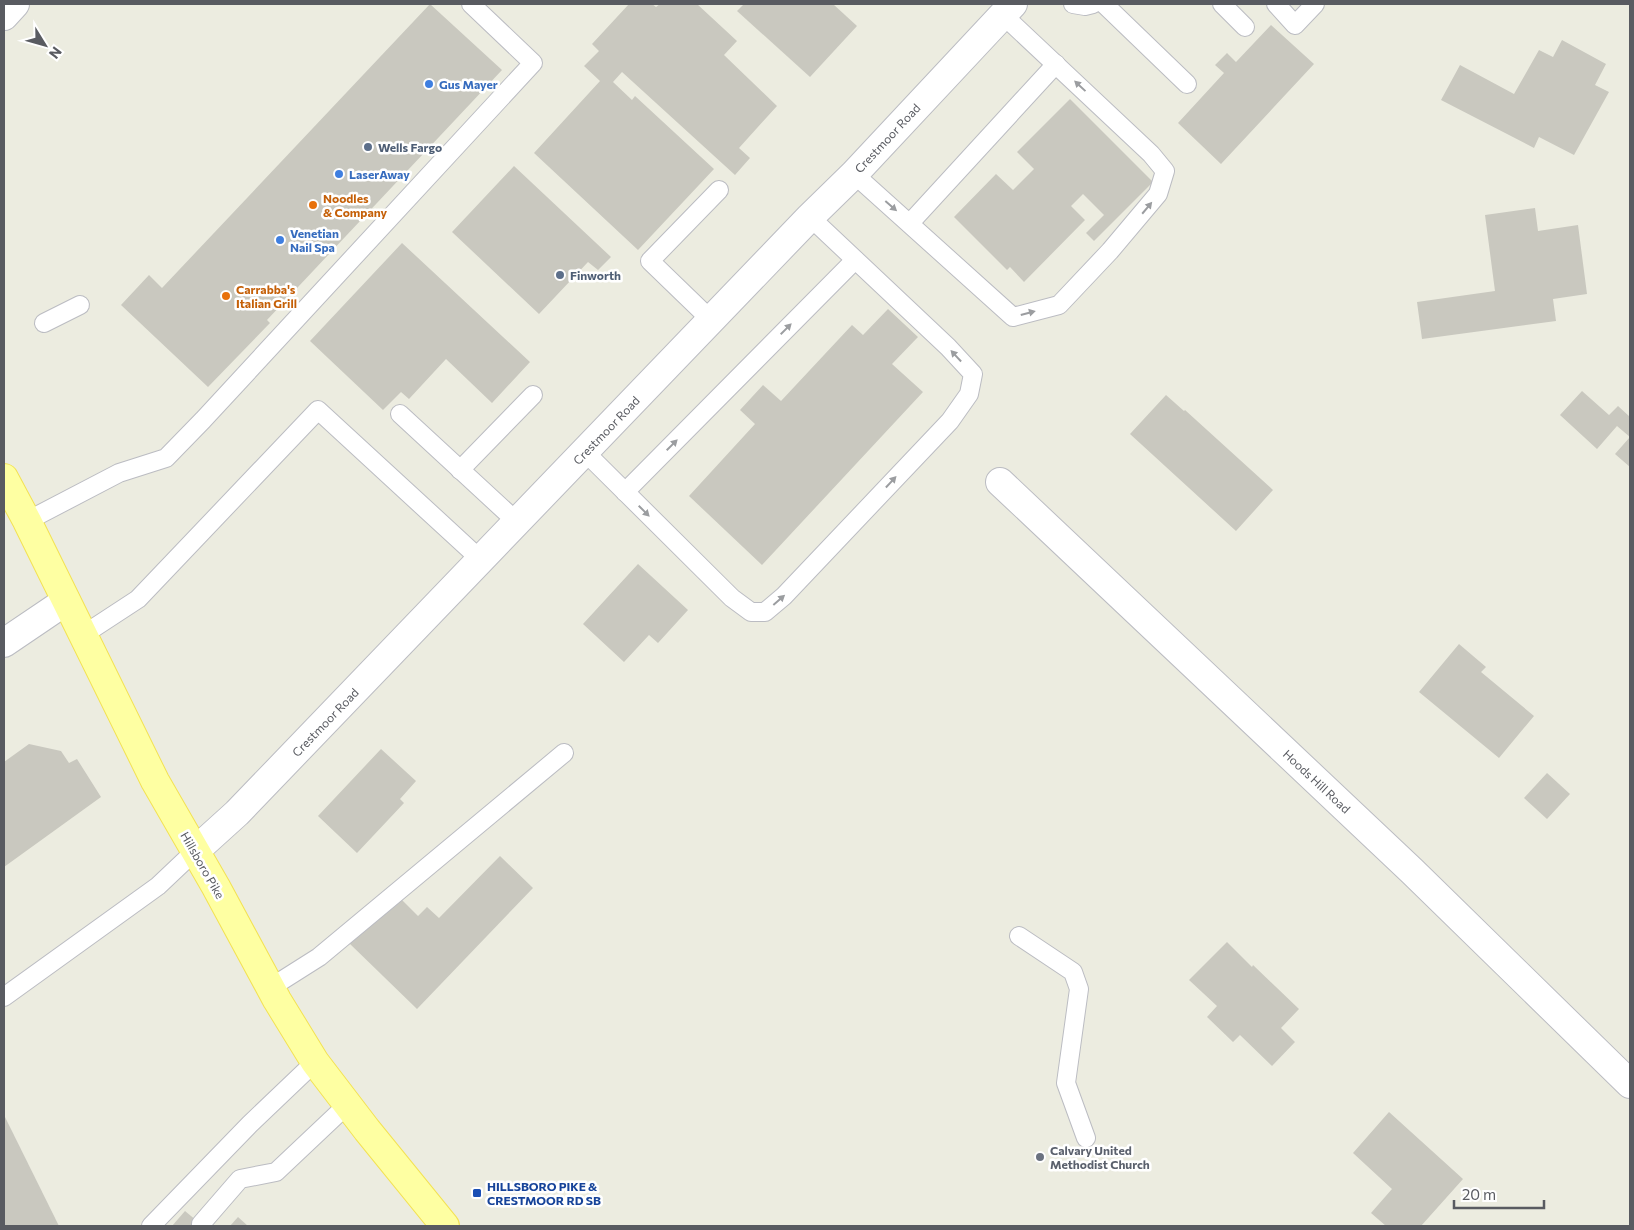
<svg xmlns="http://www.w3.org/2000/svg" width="1634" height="1230" font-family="Commissioner,sans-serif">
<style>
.building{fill:#c9c8bf}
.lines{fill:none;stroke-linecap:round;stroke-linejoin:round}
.service-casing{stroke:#bbbcc2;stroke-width:20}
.minor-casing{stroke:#bbbcc2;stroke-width:30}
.tertiary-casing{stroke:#bbbcc2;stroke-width:30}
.primary-casing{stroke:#f3e253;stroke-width:30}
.service{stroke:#fff;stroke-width:18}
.minor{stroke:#fff;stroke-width:28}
.tertiary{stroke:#fff;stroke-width:28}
.primary{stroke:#feffa2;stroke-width:28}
.oneway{fill:#9b9da0}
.shop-dot{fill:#3f7fe0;stroke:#fff;stroke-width:2}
.service-dot{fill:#5c6f8a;stroke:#fff;stroke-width:2}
.food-dot{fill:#e8710a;stroke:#fff;stroke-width:2}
.worship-dot{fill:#6b7280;stroke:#fff;stroke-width:2}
.transit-dot{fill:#1a4fb4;stroke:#fff;stroke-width:2}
.labels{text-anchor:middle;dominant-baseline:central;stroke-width:5;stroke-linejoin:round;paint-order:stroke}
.shop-label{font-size:12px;font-weight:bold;fill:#366cbe;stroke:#fff;text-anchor:start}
.street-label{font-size:12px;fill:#595b61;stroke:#fff}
.service-label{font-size:12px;font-weight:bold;fill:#4e5e75;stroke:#fff;text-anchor:start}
.food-label{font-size:12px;font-weight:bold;fill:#c56008;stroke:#fff;text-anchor:start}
.worship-label{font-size:12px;font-weight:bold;fill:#5b616d;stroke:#fff;text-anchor:start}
.transit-label{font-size:12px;font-weight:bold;fill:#164399;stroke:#fff;text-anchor:start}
</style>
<rect width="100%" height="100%" fill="#ecece0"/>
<!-- building -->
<g class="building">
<path d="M430,4L502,70L267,320L270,323L208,387L121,305L149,275L162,288Z"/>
<path d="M629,4H652L656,7L660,4H697L737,41L724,55L777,106L739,148L750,158L735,175L622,72L613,82L632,100L635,96L714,169L638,250L534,153L600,81L584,66L599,51L592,44Z"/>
<path d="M744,4H833L857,26L810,77L737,11Z"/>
<path d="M1271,25L1314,64L1221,164L1178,123L1224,73L1215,65L1227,53L1236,62Z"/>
<path d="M1562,40L1606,64L1595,85L1609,92L1574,155L1539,137L1534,148L1441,100L1460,65L1514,94L1539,50L1553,57Z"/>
<path d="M1070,99L1153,182L1094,241L1086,233L1104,215L1083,194L1071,206L1085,220L1024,282L1010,267L1007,270L954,217L996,174L1013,190L1034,169L1017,152Z"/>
<path d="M514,166L611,257L598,270L588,262L539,314L452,232Z"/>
<path d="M1535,208L1538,231L1578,225L1587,294L1553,299L1556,321L1422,339L1417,302L1495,291L1485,215Z"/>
<path d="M402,243L530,362L492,403L446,359L409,399L401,392L383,410L310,341Z"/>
<path d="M888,309L918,337L892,364L923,392L762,565L689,496L755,424L740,410L763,385L781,401L852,325L863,335Z"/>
<path d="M1582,391L1609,415L1618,406L1630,417V467L1615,454L1630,437L1617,426L1597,449L1560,415Z"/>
<path d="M1166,395L1184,411L1185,410L1273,490L1236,531L1130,434Z"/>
<path d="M638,564L688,610L658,643L649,635L624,662L583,624Z"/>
<path d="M1459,644L1486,667L1481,672L1534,716L1499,758L1419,692Z"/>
<path d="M29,744L61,751L69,763L77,759L101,797L4,867V762Z"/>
<path d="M381,749L416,781L400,799L404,803L357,853L318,816Z"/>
<path d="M1547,773L1570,794L1547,819L1524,798Z"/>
<path d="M500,856L533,888L417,1009L349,943L396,894L418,916L427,907L439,918Z"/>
<path d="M1227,942L1252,967L1253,965L1299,1009L1281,1028L1295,1042L1272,1066L1240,1035L1233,1042L1207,1017L1217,1006L1189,980Z"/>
<path d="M1389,1112L1463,1179L1421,1226H1386L1371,1213L1392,1189L1353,1153Z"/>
<path d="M4,1115L59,1226H4Z"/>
<path d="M185,1211L203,1226H172Z"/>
<path d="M238,1217L248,1226H230Z"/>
</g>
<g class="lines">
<defs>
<g id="service">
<path d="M1073,4L1085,6L1093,4"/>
<path d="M1104,4L1187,84"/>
<path d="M1222,4L1245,27"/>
<path d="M1276,4L1295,25L1315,4"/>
<path d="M854,174L1013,317L1059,305L1110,251L1158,194L1165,171L1151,154L1003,15"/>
<path d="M910,223L1056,64"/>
<path d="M711,320L650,261L719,190"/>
<path d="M44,323L80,305"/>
<path d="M400,414L517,522"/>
<path d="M585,452L732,598L751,612H765L784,596L950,421L969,394L973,374L948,347L810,217"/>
<path d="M460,470L533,395"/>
<path d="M625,492L855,260"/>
<path d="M27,521L119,473L166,458L203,420L533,63L471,4"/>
<path d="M83,635L138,599L318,410L481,560"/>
<path d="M1019,936L1073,972L1079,989L1066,1083L1086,1138"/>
<path d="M270,988L319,957L564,753"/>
<path d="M4,997L158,886L195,851"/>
<path d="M201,1224L240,1179L276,1172L347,1105"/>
<path d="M151,1226L250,1124L315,1062"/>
</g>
<g id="minor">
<path d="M4,16L15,4"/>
<path d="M1000,482L1412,871L1630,1084"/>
<path d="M4,643L66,601"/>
</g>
<path id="tertiary" d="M195,851L237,813L810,217L854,174L1013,4"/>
<path id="primary" d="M4,478L27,521L155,781L216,887L277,1000L315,1062L367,1130L445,1226"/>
</defs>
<!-- service casing -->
<use href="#service" class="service-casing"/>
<!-- minor casing -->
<use href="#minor" class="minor-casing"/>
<!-- tertiary casing -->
<use href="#tertiary" class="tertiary-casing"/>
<!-- primary casing -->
<use href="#primary" class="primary-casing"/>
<!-- service -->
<use href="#service" class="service"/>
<!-- minor -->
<use href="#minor" class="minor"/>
<!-- tertiary -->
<use href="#tertiary" class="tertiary"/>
<!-- primary -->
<use href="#primary" class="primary"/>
</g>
<!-- one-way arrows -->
<defs><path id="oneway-solid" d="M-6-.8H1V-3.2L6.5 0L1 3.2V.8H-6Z" transform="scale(1.25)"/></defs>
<g class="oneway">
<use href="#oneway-solid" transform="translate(1080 86) rotate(-137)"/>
<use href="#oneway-solid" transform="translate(891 206) rotate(41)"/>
<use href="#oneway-solid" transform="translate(1147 208) rotate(-50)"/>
<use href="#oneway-solid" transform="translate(1028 313) rotate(-15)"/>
<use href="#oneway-solid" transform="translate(786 329) rotate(-45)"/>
<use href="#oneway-solid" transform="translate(956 356) rotate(-133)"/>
<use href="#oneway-solid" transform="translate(672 445) rotate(-45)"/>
<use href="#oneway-solid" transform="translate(891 482) rotate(-47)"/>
<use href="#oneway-solid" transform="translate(644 511) rotate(45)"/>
<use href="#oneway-solid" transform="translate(779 600) rotate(-41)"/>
</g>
<!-- markers -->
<g class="shop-dot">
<circle cx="429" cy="84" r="5"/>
<circle cx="339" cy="174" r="5"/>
<circle cx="280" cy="240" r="5"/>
</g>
<g class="service-dot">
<circle cx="368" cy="147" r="5"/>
<circle cx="560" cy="275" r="5"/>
</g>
<g class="food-dot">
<circle cx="313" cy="205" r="5"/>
<circle cx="226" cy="296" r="5"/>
</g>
<circle class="worship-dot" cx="1040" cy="1157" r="5"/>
<rect class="transit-dot" x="472" y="1188" width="10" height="10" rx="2.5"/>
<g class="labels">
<!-- shop labels -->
<g class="shop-label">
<text x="439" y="84">Gus Mayer</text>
<text x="349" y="174">LaserAway</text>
<text x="290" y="233">Venetian<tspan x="290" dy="14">Nail Spa</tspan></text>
</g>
<!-- street labels -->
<g class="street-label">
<text transform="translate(887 138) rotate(-47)">Crestmoor Road</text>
<text transform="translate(606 430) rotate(-46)">Crestmoor Road</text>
<text transform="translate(325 722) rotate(-46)">Crestmoor Road</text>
<text transform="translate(1317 781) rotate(43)">Hoods Hill Road</text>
<text transform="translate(203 865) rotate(60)">Hillsboro Pike</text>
</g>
<!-- service labels -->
<g class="service-label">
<text x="378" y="147">Wells Fargo</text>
<text x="570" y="275">Finworth</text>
</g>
<!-- food labels -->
<g class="food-label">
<text x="323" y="198">Noodles<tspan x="323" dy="14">&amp; Company</tspan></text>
<text x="236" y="289">Carrabba's<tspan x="236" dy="14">Italian Grill</tspan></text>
</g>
<!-- worship labels -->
<g class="worship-label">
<text x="1050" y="1150">Calvary United<tspan x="1050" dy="14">Methodist Church</tspan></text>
</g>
<!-- transit labels -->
<g class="transit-label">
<text x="487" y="1186">HILLSBORO PIKE &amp;<tspan x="487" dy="14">CRESTMOOR RD SB</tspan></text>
</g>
</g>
<!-- border -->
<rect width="1634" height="1230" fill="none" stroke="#595b61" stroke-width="10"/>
<!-- north arrow -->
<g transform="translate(45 45) rotate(127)" stroke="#ffffff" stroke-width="4" paint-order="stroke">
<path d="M0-4L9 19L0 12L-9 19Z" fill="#595b61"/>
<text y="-8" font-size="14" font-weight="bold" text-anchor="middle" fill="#595b61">N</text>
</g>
<!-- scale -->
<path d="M1454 1200v8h90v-8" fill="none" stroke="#595b61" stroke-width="2.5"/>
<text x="1462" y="1200" font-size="15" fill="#595b61" stroke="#ffffff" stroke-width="4" paint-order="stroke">20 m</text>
</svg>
